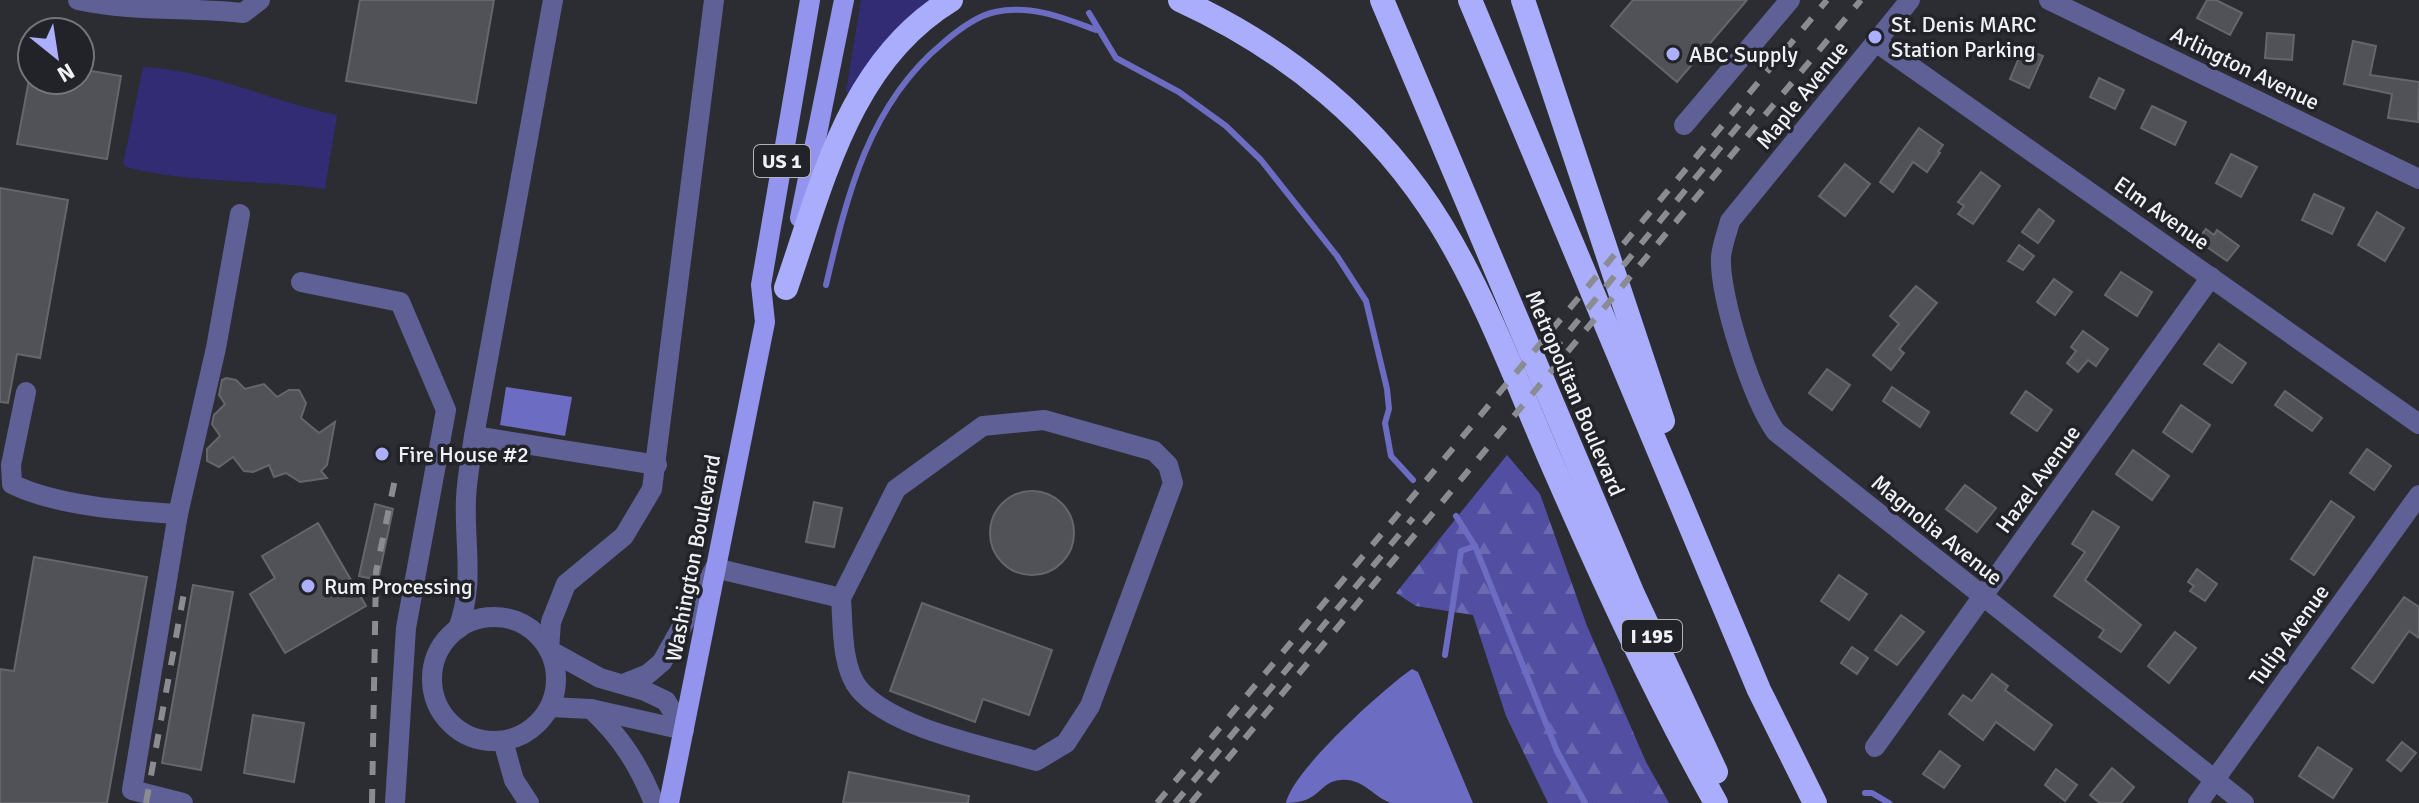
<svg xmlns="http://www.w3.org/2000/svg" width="2419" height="803" font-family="Signika,sans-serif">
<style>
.green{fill:#322c75}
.forest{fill:url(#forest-firs)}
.water{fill:#6c6cc2}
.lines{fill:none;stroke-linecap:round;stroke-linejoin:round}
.stream{stroke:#6c6cc2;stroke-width:6}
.building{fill:#515258;stroke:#65666c;stroke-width:2}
.minor{stroke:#5f6096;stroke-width:20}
.major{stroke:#9294ed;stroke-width:20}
.highway{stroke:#a9adfc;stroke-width:24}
.rail{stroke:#8b8c91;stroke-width:6;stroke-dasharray:14 14;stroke-linecap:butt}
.poi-dot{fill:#acaffb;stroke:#222328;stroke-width:3}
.labels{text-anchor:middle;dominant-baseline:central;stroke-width:7;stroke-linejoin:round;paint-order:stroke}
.shield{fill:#222328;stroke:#b2b3b8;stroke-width:2}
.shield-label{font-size:20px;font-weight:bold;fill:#f0f1f5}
.poi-label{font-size:22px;fill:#f0f1f5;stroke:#222328;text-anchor:start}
.street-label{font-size:22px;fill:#f0f1f5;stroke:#222328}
</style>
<defs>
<pattern id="forest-firs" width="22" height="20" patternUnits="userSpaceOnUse" patternTransform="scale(2)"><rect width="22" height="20" fill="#524fa2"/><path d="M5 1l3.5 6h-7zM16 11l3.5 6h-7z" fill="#6b69b0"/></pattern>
</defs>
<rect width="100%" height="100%" fill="#2c2d32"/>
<!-- green -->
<g class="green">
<path d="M861,0H934L850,94L846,92Z"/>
<path d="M143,67C211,71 271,101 337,115L325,189C259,179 192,184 126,167L123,164Z"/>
</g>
<!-- forest -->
<path class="forest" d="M1507,455L1540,494L1587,626L1646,762L1669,803H1548L1506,716L1473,615L1416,606L1396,593Z"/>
<!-- water -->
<g class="water">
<path d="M506,387L572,397L565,436L500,425Z"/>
<path d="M1412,669L1418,672L1473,803C1455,803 1407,803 1391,803C1373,797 1363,778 1341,780C1317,782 1322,803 1286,803C1292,771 1383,689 1412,669Z"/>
</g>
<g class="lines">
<!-- stream -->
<g class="stream">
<path d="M1089,13L1116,58L1179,92L1226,126L1261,160L1337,256L1366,301L1387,389L1389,409L1385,423L1391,456L1413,480"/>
<path d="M826,285C847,195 869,104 943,43C958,30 976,16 995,12C1030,4 1064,18 1096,30"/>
<path d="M1456,516L1475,546L1557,751L1585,803"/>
<path d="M1445,655L1461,551L1475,546"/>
<path d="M1865,793H1872L1889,803"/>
</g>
</g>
<!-- building -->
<g class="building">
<path d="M360,0H494L476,103L346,81Z"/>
<path d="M1633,0H1747L1677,82L1611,26Z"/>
<path d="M2207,0H2216L2242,13L2230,35L2197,18Z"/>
<path d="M2267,33L2294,35L2292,60L2265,58Z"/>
<path d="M2353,41L2376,46L2370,75L2419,82L2418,122L2388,118L2392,94L2344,84Z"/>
<path d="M2023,48L2043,56L2029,88L2010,79Z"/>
<path d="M80,69L121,76L107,159L17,144L29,80H80Z"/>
<path d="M2099,78L2124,90L2115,109L2090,97Z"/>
<path d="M2152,106L2186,122L2175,145L2141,128Z"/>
<path d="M1919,128L1943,145L1938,152L1940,153L1927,172L1913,162L1893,192L1880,182Z"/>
<path d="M2231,154L2257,167L2241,197L2216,183Z"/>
<path d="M1845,164L1870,184L1845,216L1819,196Z"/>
<path d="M1981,172L2000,186L1973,224L1958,214L1964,206L1958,202Z"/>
<path d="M0,188L68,200L40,358L17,354L8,403L0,402Z"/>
<path d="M2314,194L2344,208L2332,234L2302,220Z"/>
<path d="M2039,209L2054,221L2038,243L2022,232Z"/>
<path d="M2377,212L2404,228L2385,261L2358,245Z"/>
<path d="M2206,229L2214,235L2217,230L2239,246L2227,261L2197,240Z"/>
<path d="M2019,245L2034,256L2023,270L2008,261Z"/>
<path d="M2121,272L2152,292L2137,316L2105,295Z"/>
<path d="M2054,279L2072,292L2055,315L2037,302Z"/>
<path d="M1916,286L1937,303L1899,349L1904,353L1891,370L1873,355L1899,324L1890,316Z"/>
<path d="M2083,331L2108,349L2096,366L2088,360L2078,372L2067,363L2076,351L2071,347Z"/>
<path d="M2219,344L2246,363L2232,383L2204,364Z"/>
<path d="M1827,369L1850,385L1832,410L1809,393Z"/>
<path d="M226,378L236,380L245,389L264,384L277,397L289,390H299L306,403L301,418L319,433L335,422L327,465L321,471L327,478L300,482L286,473L274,477L269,465L253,472L244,471L233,457L219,467L207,461V449L220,436L212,424L214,415L225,404L219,395L222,380Z"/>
<path d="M1892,387L1929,412L1920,427L1883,401Z"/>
<path d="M2026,391L2052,410L2037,431L2011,413Z"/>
<path d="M2285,391L2322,418L2312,431L2275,405Z"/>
<path d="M2181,405L2210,425L2192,452L2163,432Z"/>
<path d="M2367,449L2391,466L2374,490L2350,473Z"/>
<path d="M2133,450L2169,476L2152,500L2116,474Z"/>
<path d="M1965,485L1996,508L1977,532L1946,509Z"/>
<circle cx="1032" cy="533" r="42"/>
<path d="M2331,501L2354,517L2314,575L2291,559Z"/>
<path d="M814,502L842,508L834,547L806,542Z"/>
<path d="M375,504L393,509L378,580L359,576Z"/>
<path d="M2093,511L2119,527L2085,580L2141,625L2121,652L2099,637L2104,630L2054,596L2085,552L2072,544Z"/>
<path d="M318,523L366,606L285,653L250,594L275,578L262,556Z"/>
<path d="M34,557L147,577L107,803H0V669L14,671Z"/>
<path d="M2197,569L2217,584L2205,601L2190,591L2194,586L2188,582Z"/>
<path d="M1839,575L1867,594L1849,620L1821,601Z"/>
<path d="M193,585L233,592L201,770L162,763Z"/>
<path d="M2404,597L2419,607V638L2409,631L2373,683L2352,668Z"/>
<path d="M922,603L1052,650L1029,715L983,699L975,722L890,691Z"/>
<path d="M1901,615L1924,632L1897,665L1875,650Z"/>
<path d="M2175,632L2196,648L2169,683L2148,666Z"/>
<path d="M1852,647L1868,658L1857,674L1841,663Z"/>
<path d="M1992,674L2008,686L2005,690L2052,725L2034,750L1996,722L1983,740L1949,714L1963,695L1972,701Z"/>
<path d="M253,715L304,723L294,782L244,773Z"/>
<path d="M2402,742L2416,753L2401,771L2387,760Z"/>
<path d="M2318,747L2352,769L2333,798L2299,776Z"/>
<path d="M1940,751L1960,766L1944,788L1923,774Z"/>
<path d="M2112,768L2134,787L2121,803H2100L2090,795Z"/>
<path d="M2056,769L2077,785L2065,801L2045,785Z"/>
<path d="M849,772L969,796L968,803H843Z"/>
</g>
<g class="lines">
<!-- minor -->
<g class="minor">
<path d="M78,0C133,12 188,7 243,13L260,0"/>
<path d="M1910,0L1730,221C1727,233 1722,245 1721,257C1719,296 1753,401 1776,432L2244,803"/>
<path d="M2049,0L2419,179"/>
<path d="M1876,42L2419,424"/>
<path d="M1684,125L1790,0"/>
<path d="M301,282L400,302L446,410L406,628L395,803"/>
<path d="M26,392L11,465L12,484C56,506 128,511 178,514L216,348L240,214"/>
<path d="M474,436L657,465"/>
<path d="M178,514L132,790L183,803"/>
<circle cx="494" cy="679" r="62"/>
<path d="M458,629C475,582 464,547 466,498C467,478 471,457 474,436L553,0"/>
<path d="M623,684L648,674L662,662L715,568L841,598L896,489L983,426L1044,420L1154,451L1168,465L1173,483L1090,706L1066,743L1036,761C986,746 893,729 859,689C841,667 843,624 841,598"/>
<path d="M550,707L591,709L684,730"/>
<path d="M591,709C621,737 639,765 654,803"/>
<path d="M684,730L666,701L645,691L600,678L549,650L551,622L566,584L624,536L652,489L714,0"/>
<path d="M503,741L514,780L529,803"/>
<path d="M1875,747L2211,277"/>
<path d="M2198,803L2419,495"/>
</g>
<!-- major -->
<g class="major">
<path d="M800,218L844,0"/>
<path d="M669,803L765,322L761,285L810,0"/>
</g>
<!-- highway -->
<g class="highway">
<path d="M1180,0C1287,49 1379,124 1441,225C1487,300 1518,386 1553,466C1603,580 1655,694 1716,803"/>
<path d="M1382,0L1632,592L1716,772"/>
<path d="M1470,0L1759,690L1815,803"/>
<path d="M1523,0L1663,421"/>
<path d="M786,288C823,182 849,62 951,0"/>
</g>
<!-- rail -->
<g class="rail">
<path d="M1552,352L1753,108"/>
<path d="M146,803L184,593"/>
<path d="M372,803L376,572L395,479"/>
<path d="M1157,803L1827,0"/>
<path d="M1175,803L1413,518"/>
<path d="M1191,803L1861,0"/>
</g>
</g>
<!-- markers -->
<g class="poi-dot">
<circle cx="1875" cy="37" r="8"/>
<circle cx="1673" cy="54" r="8"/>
<circle cx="382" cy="454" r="8"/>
<circle cx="308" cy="586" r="8"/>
</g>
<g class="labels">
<!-- shield labels -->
<g class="shield">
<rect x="754" y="145" width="56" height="32" rx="6"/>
<rect x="1622" y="620" width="60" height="32" rx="6"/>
</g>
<g class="shield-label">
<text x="782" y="161">US 1</text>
<text x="1652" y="636">I 195</text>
</g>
<!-- poi labels -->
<g class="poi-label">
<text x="1891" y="24">St. Denis MARC<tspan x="1891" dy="25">Station Parking</tspan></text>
<text x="1689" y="54">ABC Supply</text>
<text x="398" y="454">Fire House #2</text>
<text x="324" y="586">Rum Processing</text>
</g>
<!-- street labels -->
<g class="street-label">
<text transform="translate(2245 68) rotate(26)">Arlington Avenue</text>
<text transform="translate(1802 95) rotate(-51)">Maple Avenue</text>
<text transform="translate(2162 213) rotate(35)">Elm Avenue</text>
<text transform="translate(1575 393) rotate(67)">Metropolitan Boulevard</text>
<text transform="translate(2038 479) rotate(-54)">Hazel Avenue</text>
<text transform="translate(1937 530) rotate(39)">Magnolia Avenue</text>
<text transform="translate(693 558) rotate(-79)">Washington Boulevard</text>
<text transform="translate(2289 635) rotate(-54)">Tulip Avenue</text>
</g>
</g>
<!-- north arrow -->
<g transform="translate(56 56) rotate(150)"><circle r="38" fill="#222328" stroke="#74757a" stroke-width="2"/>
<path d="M0-6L14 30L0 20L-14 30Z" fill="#acaffb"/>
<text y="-12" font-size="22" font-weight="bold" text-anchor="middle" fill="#f0f1f5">N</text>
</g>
</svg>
